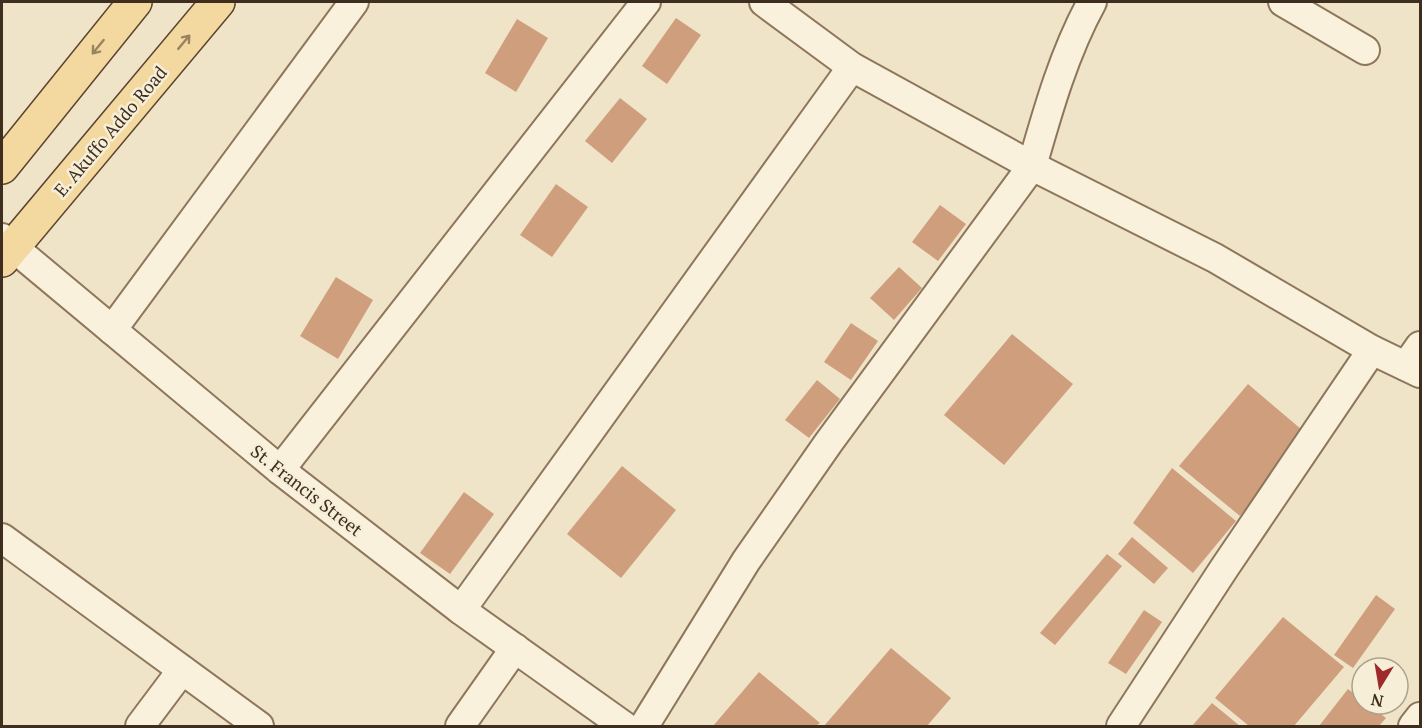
<svg xmlns="http://www.w3.org/2000/svg" width="1422" height="728" font-family="'PT Serif',serif">
<style>
.building{fill:#cf9f7d}
.lines{fill:none;stroke-linecap:round;stroke-linejoin:round}
.minor-casing{stroke:#8d765c;stroke-width:32}
.major-casing{stroke:#5b4430;stroke-width:36}
.minor{stroke:#faf1dc;stroke-width:28}
.major{stroke:#f3d9a0;stroke-width:33}
.oneway{stroke:#988460}
.labels{text-anchor:middle;dominant-baseline:central;stroke-width:5;stroke-linejoin:round;paint-order:stroke}
.street-label{font-size:18px;fill:#3d2e20;stroke:#f7eed8}
</style>
<rect width="100%" height="100%" fill="#f0e4c8"/>
<!-- building -->
<g class="building">
<path d="M676,18L701,35L667,84L642,66Z"/>
<path d="M517,19L548,38L516,92L485,73Z"/>
<path d="M620,98L647,119L612,163L585,141Z"/>
<path d="M556,184L588,207L552,257L520,235Z"/>
<path d="M940,205L966,224L938,261L912,242Z"/>
<path d="M899,267L922,288L894,320L870,298Z"/>
<path d="M336,277L373,300L338,359L300,336Z"/>
<path d="M851,323L878,341L851,380L824,362Z"/>
<path d="M1012,334L1073,384L1004,465L944,415Z"/>
<path d="M817,380L840,399L809,438L785,420Z"/>
<path d="M1248,384L1308,435L1240,516L1179,466Z"/>
<path d="M622,466L676,510L621,578L567,534Z"/>
<path d="M1172,468L1236,521L1193,573L1133,523Z"/>
<path d="M464,492L494,514L450,574L420,553Z"/>
<path d="M1132,537L1168,568L1154,584L1118,554Z"/>
<path d="M1107,554L1122,566L1055,645L1040,633Z"/>
<path d="M1376,595L1395,609L1353,668L1334,655Z"/>
<path d="M1144,610L1162,622L1126,674L1108,663Z"/>
<path d="M1283,617L1344,667L1294,726H1249L1215,698Z"/>
<path d="M891,648L951,698L927,726H824Z"/>
<path d="M759,672L820,723L816,726H713Z"/>
<path d="M1348,689L1362,700V704H1368L1386,718L1379,726H1319Z"/>
<path d="M1212,703L1240,726H1192Z"/>
</g>
<g class="lines">
<defs>
<g id="minor">
<path d="M764,2L852,67L1032,166L1215,258L1372,350L1420,373"/>
<path d="M1283,2L1365,50"/>
<path d="M2,238L280,470L461,610L624,726"/>
<path d="M112,330L354,2"/>
<path d="M1406,366L1420,346"/>
<path d="M280,470L646,2"/>
<path d="M2,538L259,726"/>
<path d="M461,610L852,67"/>
<path d="M140,726L182,670"/>
<path d="M460,726L515,648"/>
<path d="M644,726L746,561L829,442L1032,166C1048,110 1064,53 1092,2"/>
<path d="M1121,726L1225,567L1372,350"/>
<path d="M1413,726L1420,717"/>
</g>
<g id="major">
<path d="M2,167L135,2"/>
<path d="M2,260L218,2"/>
</g>
</defs>
<!-- minor casing -->
<use href="#minor" class="minor-casing"/>
<!-- major casing -->
<use href="#major" class="major-casing"/>
<!-- minor -->
<use href="#minor" class="minor"/>
<!-- major -->
<use href="#major" class="major"/>
</g>
<!-- one-way arrows -->
<defs><path id="oneway-shaft" d="M-6 0H5M1.5-3L5.5 0L1.5 3" fill="none" stroke-width="1.6" stroke-linecap="round" stroke-linejoin="round" transform="scale(1.5)"/></defs>
<g class="oneway">
<use href="#oneway-shaft" transform="translate(184 42) rotate(-50)"/>
<use href="#oneway-shaft" transform="translate(98 47) rotate(129)"/>
</g>
<g class="labels">
<!-- street labels -->
<g class="street-label">
<text transform="translate(110 131) rotate(-50)">E. Akuffo Addo Road</text>
<text transform="translate(307 490) rotate(38)">St. Francis Street</text>
</g>
</g>
<!-- border -->
<rect width="1422" height="728" fill="none" stroke="#3d2e20" stroke-width="6"/>
<!-- north arrow -->
<g transform="translate(1380 686) rotate(191)"><circle r="28" fill="#f7eed8" stroke="#ada18e" stroke-width="1.5"/>
<path d="M0-4.5L10 22L0 15L-10 22Z" fill="#9e2a2b"/>
<text y="-9" font-size="16" font-weight="bold" text-anchor="middle" fill="#3d2e20">N</text>
</g>
</svg>
